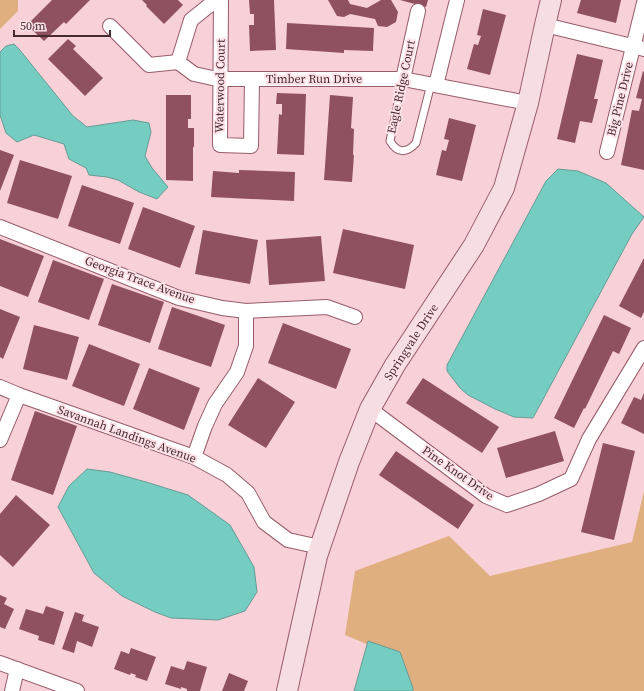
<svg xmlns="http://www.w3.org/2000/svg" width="644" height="691" font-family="'Source Serif 4',serif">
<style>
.green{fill:#e0af7f}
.water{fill:#75ccc1;stroke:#679c96}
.building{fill:#8f505f}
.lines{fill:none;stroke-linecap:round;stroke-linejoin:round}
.lane-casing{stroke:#965c69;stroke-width:9}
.street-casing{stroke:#965c69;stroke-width:16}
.secondary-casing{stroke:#965c69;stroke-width:22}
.lane{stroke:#fff;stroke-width:7}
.street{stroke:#fff;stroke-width:14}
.secondary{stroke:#f6dde2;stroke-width:20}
.labels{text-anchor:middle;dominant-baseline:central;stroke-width:4;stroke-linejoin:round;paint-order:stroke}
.street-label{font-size:12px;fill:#452b30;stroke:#fde1e6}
</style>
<rect width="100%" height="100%" fill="#f8d0d7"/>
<!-- green -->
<g class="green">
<path d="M0,0H18V11L0,29Z"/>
<path d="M644,491V691H405L400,658L345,635L355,571L449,536L490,576L632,542Z"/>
</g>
<!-- water -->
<g class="water">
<path d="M14,44L19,49L73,116L87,127L133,120L149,123L151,132L145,156L152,168L168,187L157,199L139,192L118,180L107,177L89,175L86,168L69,159L64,144L34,135L17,142L6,133L0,115V52L6,46Z"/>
<path d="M558,169L578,171L606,183L644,217L632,234L533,418L514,417L495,409L468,395L460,388L447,371V365L546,181Z"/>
<path d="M87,469L110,472L146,482L188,495L230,525L254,567L257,592L245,611L218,620L171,618L155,612L122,596L94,573L58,507L69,486Z"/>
<path d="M368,641L400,652L413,688V691H354Z"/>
</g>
<!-- building -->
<g class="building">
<path d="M52,0H90L66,24L64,22L44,41L27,25Z"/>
<path d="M142,0H178L183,5L164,24L146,6L147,5Z"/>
<path d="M249,0H274L276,50L250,51L249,25H254V14H250Z"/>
<path d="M328,0H348L350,4L367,8L381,0H391L398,12L396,22L387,27L378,26L375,19L350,14L344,17L337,16Z"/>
<path d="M400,0H428L426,7Z"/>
<path d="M581,0H621L616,23L577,13Z"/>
<path d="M483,9L506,15L490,75L467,69L474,44L478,45L481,36L477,35Z"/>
<path d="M287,23L374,28L373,51L344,50V53L286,49Z"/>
<path d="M68,39L76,46L73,49L103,78L85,96L48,59Z"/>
<path d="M577,54L603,60L594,99H598L592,123L580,121L575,143L557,139Z"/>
<path d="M643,71L644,72V170L621,165L632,110L639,111L642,99L636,98Z"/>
<path d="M277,93L306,94L304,155L277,154L279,114L282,115V104H276Z"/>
<path d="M166,95H191V119H188V128H194V147H193V181L166,180Z"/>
<path d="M330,95L353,97L351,128L354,129L353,155H354L352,182L324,180Z"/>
<path d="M449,118L476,125L462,181L436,175L442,150L446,151L449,140L444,139Z"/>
<path d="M0,150L14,155L0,191Z"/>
<path d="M20,160L72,176L58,219L7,203Z"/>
<path d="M239,170L295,172L294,201L211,197L213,171L239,173Z"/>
<path d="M82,185L134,203L120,244L68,226Z"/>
<path d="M143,207L195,226L180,268L128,249Z"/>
<path d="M343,229L414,245L405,289L333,273Z"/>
<path d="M203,230L258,240L250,284L195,274Z"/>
<path d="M321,236L325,281L269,285L266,240Z"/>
<path d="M0,239L44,256L28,297L0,286Z"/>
<path d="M644,258V312L641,318L619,306Z"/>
<path d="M53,260L104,279L89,320L38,302Z"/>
<path d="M112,284L164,302L150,343L98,325Z"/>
<path d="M172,307L225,325L211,367L158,349Z"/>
<path d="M0,309L20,317L3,359L0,357Z"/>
<path d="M604,315L631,328L619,354L613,351L585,409L584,408L574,428L554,418Z"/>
<path d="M283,323L351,349L336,389L268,363Z"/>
<path d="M34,325L79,337L67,380L23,369Z"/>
<path d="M89,344L140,364L124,406L72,386Z"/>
<path d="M149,368L200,388L184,430L133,409Z"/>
<path d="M258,378L295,402L266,448L228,425Z"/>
<path d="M423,378L499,427L482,453L406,403Z"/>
<path d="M644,393V434L621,423L634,397L641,400Z"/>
<path d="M35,411L77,426L53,495L11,480Z"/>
<path d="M555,431L564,461L506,478L497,448Z"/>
<path d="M603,443L635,451L614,540L581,532Z"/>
<path d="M396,451L474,505L458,529L379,475Z"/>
<path d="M16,495L50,525L13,567L0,555V514Z"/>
<path d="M0,595L7,598L4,604L14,609L5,629L0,627Z"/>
<path d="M46,606L64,612L54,645L38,640L39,636L19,629L26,609L43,614Z"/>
<path d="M75,612L84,615L82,621L99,627L92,647L77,641L74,653L62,649Z"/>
<path d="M131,648L156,657L147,681L135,677L136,675L131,673L130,675L114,669L121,651L129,654Z"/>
<path d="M187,661L207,667L200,691H187V689L181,687V689L165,684L171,666L184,670Z"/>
<path d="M229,673L248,681L244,691H222Z"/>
</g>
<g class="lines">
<defs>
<path id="lane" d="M403,79L390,141C397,153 406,154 416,143L431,84"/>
<g id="street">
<path d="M221,0L220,145L251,146L252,79"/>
<path d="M545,25L644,49"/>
<path d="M110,26L149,65L178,62"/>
<path d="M178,62L194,74L217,79H403L528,103"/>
<path d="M178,62L191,20L216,0"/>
<path d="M403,79L418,11"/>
<path d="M436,85L457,0"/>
<path d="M607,152L644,3"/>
<path d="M0,227L179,298L222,308L246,311L327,307L355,317"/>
<path d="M0,387L19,395L194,457L227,475L248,493L264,522L288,540L320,547"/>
<path d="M370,409L486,496L507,505L539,494L571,479L589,439L644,348"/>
<path d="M0,440L19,395"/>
<path d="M194,457L205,426L215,404L237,372L246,346V311"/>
<path d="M0,663L77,691"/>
<path d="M12,691L17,669"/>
</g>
<path id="secondary" d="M287,691L317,556L349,462L370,409L395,365L474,245L504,188L528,103L545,25L551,0"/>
</defs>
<!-- lane casing -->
<use href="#lane" class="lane-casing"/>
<!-- street casing -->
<use href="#street" class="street-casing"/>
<!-- secondary casing -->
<use href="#secondary" class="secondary-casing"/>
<!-- lane -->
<use href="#lane" class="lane"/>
<!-- street -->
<use href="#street" class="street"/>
<!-- secondary -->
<use href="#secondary" class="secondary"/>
</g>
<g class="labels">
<!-- street labels -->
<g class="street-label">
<text x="314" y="79">Timber Run Drive</text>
<text transform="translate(220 86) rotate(-89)">Waterwood Court</text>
<text transform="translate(401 87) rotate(-78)">Eagle Ridge Court</text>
<text transform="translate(620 99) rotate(-76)">Big Pine Drive</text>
<text transform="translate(140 280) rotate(20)">Georgia Trace Avenue</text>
<text transform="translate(411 342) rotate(-57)">Springvale Drive</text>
<text transform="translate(127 434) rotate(20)">Savannah Landings Avenue</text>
<text transform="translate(458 473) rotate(35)">Pine Knot Drive</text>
</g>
</g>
<!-- scale -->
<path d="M14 30v6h96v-6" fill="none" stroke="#452b30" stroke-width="2"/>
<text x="20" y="30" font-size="12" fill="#452b30" stroke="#fde1e6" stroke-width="3" paint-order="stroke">50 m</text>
</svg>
